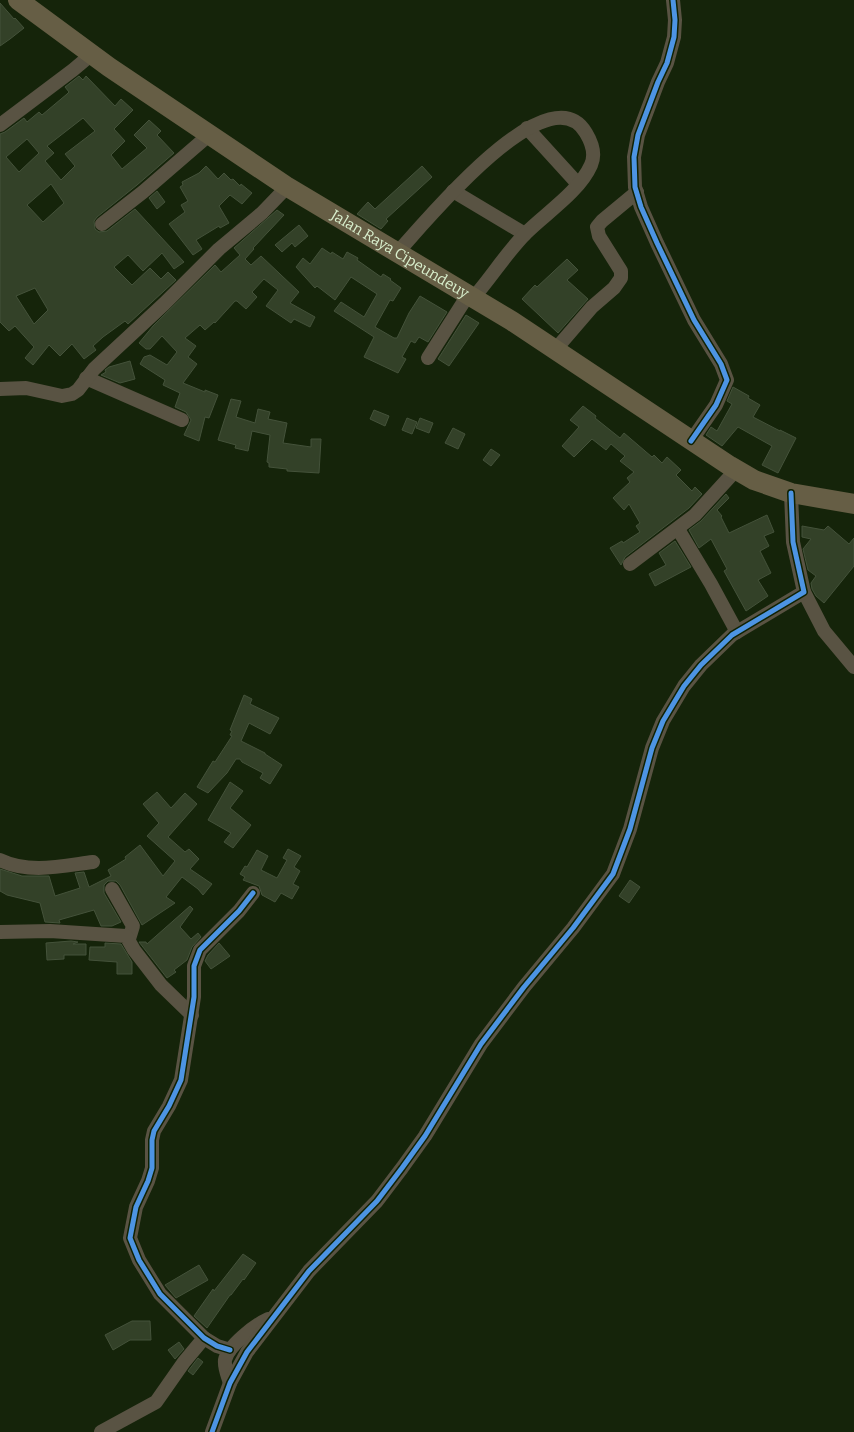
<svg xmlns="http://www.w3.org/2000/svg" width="854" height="1432" font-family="Bitter,serif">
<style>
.building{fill:#334128;stroke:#44523a;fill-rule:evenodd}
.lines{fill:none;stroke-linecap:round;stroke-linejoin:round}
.minor{stroke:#595343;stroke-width:14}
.highway{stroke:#665e45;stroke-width:20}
.cycleway-casing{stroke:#102203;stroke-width:8}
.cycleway{stroke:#4d94e3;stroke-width:5}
.labels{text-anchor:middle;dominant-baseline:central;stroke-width:4;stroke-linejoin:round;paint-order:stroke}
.street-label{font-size:15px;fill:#d9efcd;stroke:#102203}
</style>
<rect width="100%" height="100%" fill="#15240a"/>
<!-- building -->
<g class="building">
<path d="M0,3L14,19L15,18L24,28L10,39L0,46Z"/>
<path d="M79,76L83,80L86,76L115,106L121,99L133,110L114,129L125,141L111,155L122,169L147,148L134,135L149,120L161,131L157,135L174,153L137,185L97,217L94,221L95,229L99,232L107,231L135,209L184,262L174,269L162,253L143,271L128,255L114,267L132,285L150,268L161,279L168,272L176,280L128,324L125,321L103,337L93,346L96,350L84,359L72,344L60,356L49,345L33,365L25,358L34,347L15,326L9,331L0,322V134L5,132L24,118L27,122L39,112L42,115L67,94L69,92L65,87ZM83,118L95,131L65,154L75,166L61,180L45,161L54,153L47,146ZM27,139L39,153L19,172L6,157ZM51,184L64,203L43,222L27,205ZM35,288L48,310L34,324L16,296Z"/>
<path d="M206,166L218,179L224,173L231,180L233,179L240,186L241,184L252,193L242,204L230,195L219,206L229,223L220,228L219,226L196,240L202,249L193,255L169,224L185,212L181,205L188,201L180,187L183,185L182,182L199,173Z"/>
<path d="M422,166L432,177L386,219L388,221L381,229L357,214L368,202L375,209Z"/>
<path d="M157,191L165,202L157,209L149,198Z"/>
<path d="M277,210L284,215L253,248L254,249L245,259L251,265L261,256L299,292L290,303L315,317L310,327L294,319L291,323L266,306L278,290L264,279L252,292L257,297L246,309L237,301H235L215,323L214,322L205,330L200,325L185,338L196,346L188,357L197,364L183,383L205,392V390L218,395L209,418L205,417L199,441L184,435L191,420L186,412L175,407L180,393L163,385L165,380L140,364L144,357L150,355L167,365L177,352L162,336L150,349H146L139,343L153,326L215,265L221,272L240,255L234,248Z"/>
<path d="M299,225L308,236L295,247L292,243L282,252L275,245Z"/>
<path d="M322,248L331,254L332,252L343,259L347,252L358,258L357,260L381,277L383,274L391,279L390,280L401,288L393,301L390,300L375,327L394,338H397L409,313L420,296L447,312L428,342L419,337L415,343L411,341L402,357L406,359L398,373L364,357L374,337L334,311L341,302L364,317L377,294L351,277L335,300L317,286L315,288L296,267L303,258L310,264Z"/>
<path d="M567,259L578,270L567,280L588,299L558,333L522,299L535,285L537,287Z"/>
<path d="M466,315L479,323L449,366L438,359Z"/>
<path d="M130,361L135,379L120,383L101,375L106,372L105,370L109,367Z"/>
<path d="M733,387L749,396L748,398L760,405L753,417L780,431V430L796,438L778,473L762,465L772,446L738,427L722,446L706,435L711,427L717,431L732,404L727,401Z"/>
<path d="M231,399L241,401L236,417L255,423L258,409L270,412L268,419L287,423L283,443L311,447V439H321L319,473L287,471V469L269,467V463L267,462L270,435L252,431L248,451L235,448L236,445L218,440Z"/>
<path d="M583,406L596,416L595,418L620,438L624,433L652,457L654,455L662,463L667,457L681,470L676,475L692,491L695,487L702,494L689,508L625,557L621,565L610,548L622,541L623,543L640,532L636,526L640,523L629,504L624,510L613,498L630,482L627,478L634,472L620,461L625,456L611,444L606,450L592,439L574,457L562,446L579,427L570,420Z"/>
<path d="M374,410L389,416L385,426L370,419Z"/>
<path d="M407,418L417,422L412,434L402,430Z"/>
<path d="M420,418L433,423L429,433L416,428Z"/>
<path d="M453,428L465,434L458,449L445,443Z"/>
<path d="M491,449L500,455L491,466L483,460Z"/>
<path d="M726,494L729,498L717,510L722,516L721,517L729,533L767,515L774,532L764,536L769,546L760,551L771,573L758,580L768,596L746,611L724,571L727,569L711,539L699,548L689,530L701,521Z"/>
<path d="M802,526L824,530L828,526L849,544L854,538V566L824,603L816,596L812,589L811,583L816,576L808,570L803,549L811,539L802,537Z"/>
<path d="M675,541L691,567L655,586L649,574L666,565L659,553Z"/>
<path d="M244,695L252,699L250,704L279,718L270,734L249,723L241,741L265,753V754L282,765L270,784L260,778L263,773L242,762L240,759H236L227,773L208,793L197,787L213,761L215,762L232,736L230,735L232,731L230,730Z"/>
<path d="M230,782L243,791L230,808L251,825L233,848L224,842L231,833L208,820Z"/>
<path d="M157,792L171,808L185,793L197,804L168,837L185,852L189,849L199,859L190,869L212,884L203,895L198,889L182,877L166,897L175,903L142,925L120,885L116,881H108L104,885V893L121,922L112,926H101L94,910L59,920L60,923L45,922L40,903L7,895L0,891V869L22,876H49L55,896L80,888L75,873L84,872L89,887L111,876L108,870L126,859L125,857L140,845L163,876L175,861L147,836L159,823L143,804Z"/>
<path d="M288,849L301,856L294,867L300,871L293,884L299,887L292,899L281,893L275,902L262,895L259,886L243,880L245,877L240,874L245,866L247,867L257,850L268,856L261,870L277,878L287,860L283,858Z"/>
<path d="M630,880L640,887L629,903L619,896Z"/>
<path d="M190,906L193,909L180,927L191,939L198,933L201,937L192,947L187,960L174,970L176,972L167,978L139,942H146L147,944Z"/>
<path d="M71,941L78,942L73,944H86V955H64V959L47,960L46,943Z"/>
<path d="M105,943L121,944L132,962V974H117V962L89,960L90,947H105Z"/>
<path d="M219,943L230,956L211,969L205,961L208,955Z"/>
<path d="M243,1254L256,1263L244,1280L243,1279L231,1295H230L207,1328L194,1316L213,1289L214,1291Z"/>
<path d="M199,1265L208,1280L176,1298L165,1285Z"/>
<path d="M132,1321H150L151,1340H130L113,1350L105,1335Z"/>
<path d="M179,1342L184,1349L175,1359L168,1350Z"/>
<path d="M198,1358L203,1362L193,1375L188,1371Z"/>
</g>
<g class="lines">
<!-- minor -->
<g class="minor">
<path d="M673,0L675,20L674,37L667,63L658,82L638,135L634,157L635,187L641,207L657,243L694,320L721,364L727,380L716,405L691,441"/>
<path d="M0,125L73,70L92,54"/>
<path d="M527,128L578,184"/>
<path d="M453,191L525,234"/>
<path d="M102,224L143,192L209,135"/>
<path d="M397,253C422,226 549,69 586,133C592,143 596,154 591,165C579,192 546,213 526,233C506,253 491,278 473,298"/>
<path d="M555,350L592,307L614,288L621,278V271L599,236L597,227L602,221L637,192"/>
<path d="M428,358L468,295"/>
<path d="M86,378L182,420"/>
<path d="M0,389L26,388L62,396L72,394L78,390L94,369L164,304L219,249L262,213L287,187"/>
<path d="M678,529L711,584L737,632"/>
<path d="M630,564L695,515L736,470"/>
<path d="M804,592L824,631L854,667"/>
<path d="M0,860C29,874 62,866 93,862"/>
<path d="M112,889L133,926L129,939"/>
<path d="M0,932L50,931L126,936L134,950L161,985L192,1015"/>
<path d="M230,1350L217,1346L204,1338L160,1294L139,1260L130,1238L136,1207L148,1181L152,1168V1140L154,1131L169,1106L181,1080L194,997V966L200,950L239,911L253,893"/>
<path d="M230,1383C228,1376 224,1368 225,1360C228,1346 255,1325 268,1319"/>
<path d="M101,1432L156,1402L184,1362L204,1338"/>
<path d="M212,1432L230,1383L247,1352L309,1271L377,1201L402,1168L425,1136L481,1044L524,987L573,928L613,874L630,829L652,748L663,721L684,686L701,665L732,635L804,592L793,542L791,493"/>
</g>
<!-- highway -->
<path class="highway" id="s1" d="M18,0L109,67L286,186L512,321L730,466L754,480L791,493L854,504"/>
<defs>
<g id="cycleway">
<path d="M673,0L675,20L674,37L667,63L658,82L638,135L634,157L635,187L641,207L657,243L694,320L721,364L727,380L716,405L691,441"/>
<path d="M230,1350L217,1346L204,1338L160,1294L139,1260L130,1238L136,1207L148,1181L152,1168V1140L154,1131L169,1106L181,1080L194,997V966L200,950L239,911L253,893"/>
<path d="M212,1432L230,1383L247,1352L309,1271L377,1201L402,1168L425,1136L481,1044L524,987L573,928L613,874L630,829L652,748L663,721L684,686L701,665L732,635L804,592L793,542L791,493"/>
</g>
</defs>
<!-- cycleway casing -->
<use href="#cycleway" class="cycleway-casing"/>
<!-- cycleway -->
<use href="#cycleway" class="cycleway"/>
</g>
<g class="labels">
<!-- street labels -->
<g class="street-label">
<text stroke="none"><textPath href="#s1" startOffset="459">Jalan Raya Cipeundeuy</textPath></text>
</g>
</g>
</svg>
